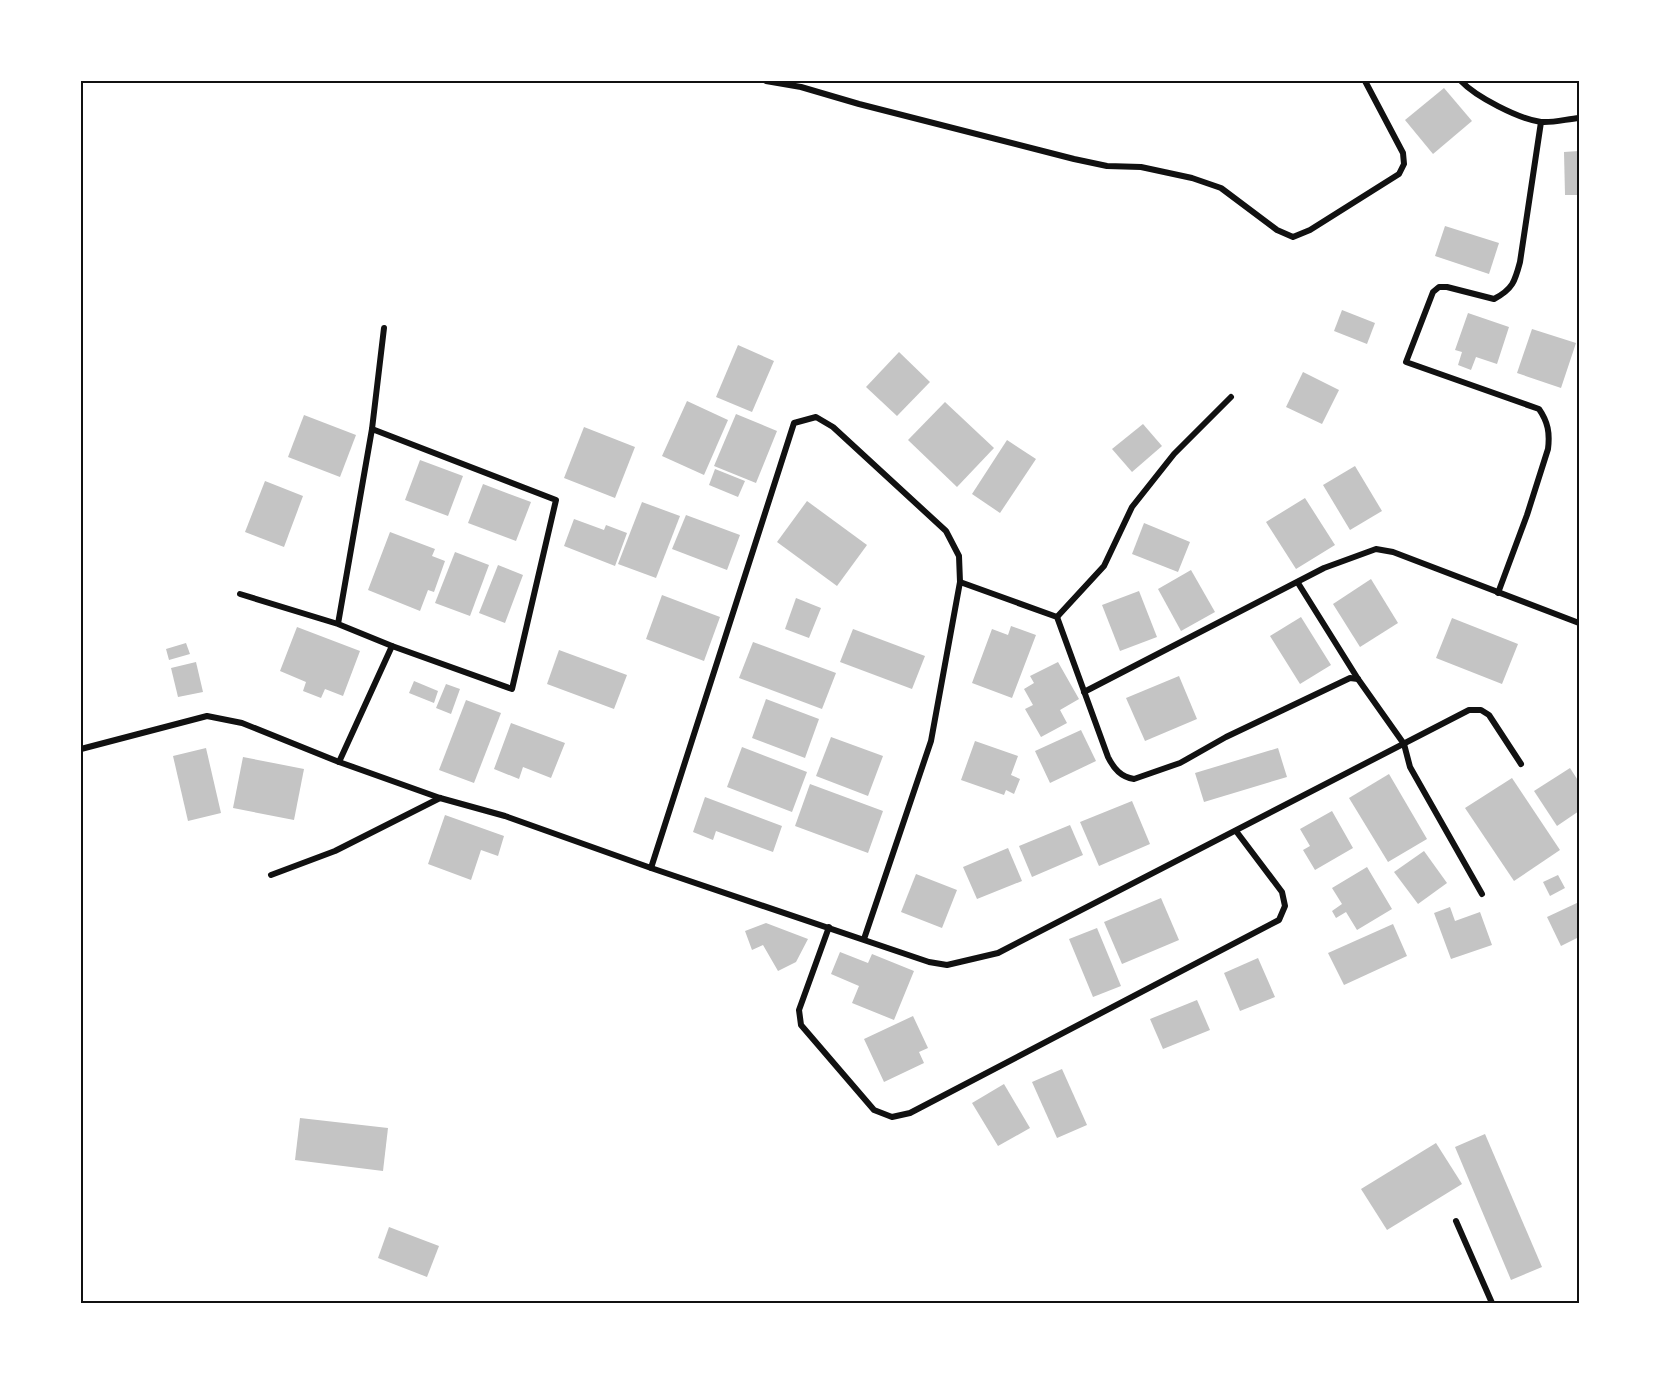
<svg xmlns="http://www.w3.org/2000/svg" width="1660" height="1384" font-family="Helvetica,sans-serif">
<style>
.building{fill:#c4c4c4}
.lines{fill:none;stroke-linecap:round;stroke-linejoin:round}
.minor{stroke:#111;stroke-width:6}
.neatline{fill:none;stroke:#111;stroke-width:2}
</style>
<rect width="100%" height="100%" fill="#fff"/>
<!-- building -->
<g class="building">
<path d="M1444,88L1472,121L1433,154L1405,120Z"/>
<path d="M1579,151V195H1565L1564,152Z"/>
<path d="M1445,226L1499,243L1489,274L1435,256Z"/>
<path d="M1342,310L1375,323L1367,344L1334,331Z"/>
<path d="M1468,313L1509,327L1497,364L1476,357L1471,370L1458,365L1462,352L1455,350Z"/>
<path d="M1532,329L1576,343L1561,388L1517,373Z"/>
<path d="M738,345L774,361L752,412L716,397Z"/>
<path d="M899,352L930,382L897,416L866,387Z"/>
<path d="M1303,372L1339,390L1322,424L1286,407Z"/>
<path d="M687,401L728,420L704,475L662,456Z"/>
<path d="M945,402L994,448L957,487L908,440Z"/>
<path d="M736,414L777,431L756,483L714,466Z"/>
<path d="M304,415L356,435L340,477L288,457Z"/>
<path d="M1143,424L1162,446L1132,472L1112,449Z"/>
<path d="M584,427L635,447L615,498L564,478Z"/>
<path d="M1007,440L1036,459L1000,513L972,494Z"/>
<path d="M420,460L463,476L448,516L405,500Z"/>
<path d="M1355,466L1382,511L1350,530L1323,485Z"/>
<path d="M715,469L745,481L738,497L709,485Z"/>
<path d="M265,481L303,496L284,547L245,532Z"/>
<path d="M483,484L531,502L516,541L468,523Z"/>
<path d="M1305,498L1335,545L1296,569L1266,522Z"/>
<path d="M807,501L867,545L837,586L777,542Z"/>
<path d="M642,502L680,516L656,578L618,564Z"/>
<path d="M686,515L740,535L727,570L672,549Z"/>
<path d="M574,519L604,530L606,525L627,533L615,566L564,546Z"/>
<path d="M1144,523L1190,542L1178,572L1132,554Z"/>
<path d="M390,532L435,549L432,556L445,561L434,592L428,590L420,611L368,590Z"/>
<path d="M455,552L489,565L470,616L435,603Z"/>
<path d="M498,565L523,575L505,623L479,613Z"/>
<path d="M1191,570L1215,612L1181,631L1158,589Z"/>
<path d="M1371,579L1398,623L1360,647L1333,604Z"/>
<path d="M1139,591L1157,637L1120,651L1102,605Z"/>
<path d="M662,595L720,617L704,661L646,639Z"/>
<path d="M796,598L821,608L809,638L785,629Z"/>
<path d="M1301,617L1331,665L1300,684L1270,636Z"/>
<path d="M1452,618L1518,644L1502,684L1436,658Z"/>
<path d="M1011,626L1036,635L1012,698L972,683L992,629L1008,635Z"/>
<path d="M297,627L360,651L343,696L325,689L321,698L303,691L306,682L280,671Z"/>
<path d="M853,629L925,656L912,689L840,662Z"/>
<path d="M753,642L836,673L822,709L739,678Z"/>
<path d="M186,643L190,654L169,660L166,649Z"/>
<path d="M559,650L627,675L614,709L547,684Z"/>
<path d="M196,662L203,692L178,697L171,668Z"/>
<path d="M1058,662L1079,699L1060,710L1067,723L1041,737L1025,709L1033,705L1024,689L1034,683L1030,676Z"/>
<path d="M1179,676L1197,719L1145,741L1126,698Z"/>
<path d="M414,681L438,691L434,703L409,693Z"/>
<path d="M446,684L460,689L451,714L436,708Z"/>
<path d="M766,699L819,719L805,758L752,738Z"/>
<path d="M466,700L501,713L474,783L439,770Z"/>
<path d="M511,723L565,743L551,778L523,767L519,779L494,769Z"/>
<path d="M1081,730L1096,761L1050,783L1035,751Z"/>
<path d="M831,737L883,756L868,796L816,776Z"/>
<path d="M975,741L1018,756L1011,775L1020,779L1014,794L1006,790L1004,795L961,780Z"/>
<path d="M742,747L807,772L792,812L727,787Z"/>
<path d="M206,748L221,813L188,821L173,756Z"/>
<path d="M1278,748L1287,777L1204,802L1195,773Z"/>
<path d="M243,757L304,769L294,820L233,808Z"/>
<path d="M1570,768L1579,782V811L1557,826L1534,791Z"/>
<path d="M1389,774L1427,839L1388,862L1349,798Z"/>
<path d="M1512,778L1560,850L1514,881L1465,808Z"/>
<path d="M810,784L883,811L868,853L795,826Z"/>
<path d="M705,797L782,826L773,852L716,831L713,840L693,832Z"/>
<path d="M1132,801L1150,844L1099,866L1080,822Z"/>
<path d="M1332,811L1353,848L1315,870L1303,850L1310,846L1300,829Z"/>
<path d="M445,815L504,836L498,856L481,850L471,880L428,864Z"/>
<path d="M1070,825L1083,855L1032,877L1019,846Z"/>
<path d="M1008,848L1022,881L977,899L963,867Z"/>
<path d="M1424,851L1447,883L1418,904L1394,872Z"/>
<path d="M1367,867L1392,909L1357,930L1346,912L1336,918L1332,911L1342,904L1332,888Z"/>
<path d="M916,874L957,890L942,928L901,912Z"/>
<path d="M1558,875L1565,888L1550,896L1543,882Z"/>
<path d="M1161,898L1179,940L1122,964L1104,922Z"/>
<path d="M1579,902V937L1561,946L1547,917Z"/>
<path d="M1450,907L1455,921L1480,912L1492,945L1451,959L1434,913Z"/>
<path d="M766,923L808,939L796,962L778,971L763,945L752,950L745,931Z"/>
<path d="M1393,924L1407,956L1344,985L1328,953Z"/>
<path d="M1097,928L1121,986L1093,997L1069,939Z"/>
<path d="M840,952L868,963L872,954L914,971L894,1020L852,1003L859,986L831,974Z"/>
<path d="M1258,958L1275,997L1240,1011L1224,973Z"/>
<path d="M1197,1000L1210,1030L1163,1049L1150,1019Z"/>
<path d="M913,1016L928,1048L919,1052L924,1063L884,1082L864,1039Z"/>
<path d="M1062,1069L1087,1125L1057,1138L1032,1082Z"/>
<path d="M1004,1084L1030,1128L998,1146L972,1103Z"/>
<path d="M300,1118L388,1128L383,1171L295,1160Z"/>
<path d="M1485,1134L1542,1267L1511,1280L1455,1147Z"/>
<path d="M1436,1143L1462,1184L1387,1230L1361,1189Z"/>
<path d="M389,1227L439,1246L427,1277L378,1258Z"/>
</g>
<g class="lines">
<!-- minor -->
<g class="minor">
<path d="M766,81L801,87L859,104L1074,159L1107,166L1141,167L1192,178L1221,188L1277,230L1293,237L1310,230L1399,174L1404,164L1403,153L1365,81"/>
<path d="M1461,81C1476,97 1519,119 1541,122C1553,123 1567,119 1579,118"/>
<path d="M372,429L384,328"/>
<path d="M1298,583L1358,679L1404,744L1410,767L1482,894"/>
<path d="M1498,593L1527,515L1548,449C1550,433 1548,422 1539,409L1406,362L1433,292L1439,287H1447L1494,299C1513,289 1515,281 1520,262L1541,122"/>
<path d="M240,594L338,624L392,646L512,689L556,500L372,429L338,624"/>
<path d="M1057,617L1104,566L1132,507L1174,454L1231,397"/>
<path d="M1084,692L1324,568L1376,549L1393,552L1579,623"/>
<path d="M81,749L207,716L242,723L339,762L440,798L505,816L651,868L929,962L947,965L998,953L1469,710H1481L1489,715L1521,764"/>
<path d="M339,762L392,646"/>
<path d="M651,868L794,423L816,417L833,427L946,531L959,556L960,582"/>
<path d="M271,875L335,851L440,798"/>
<path d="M829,927L799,1010L801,1025L874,1110L892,1117L910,1113L1279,920L1285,906L1282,892L1236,831"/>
<path d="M864,939L931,741L960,582L1057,617L1108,757C1114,769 1121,777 1134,779L1180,763L1226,737L1350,678L1358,679"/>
<path d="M1456,1221L1492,1303"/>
</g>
</g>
<!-- border -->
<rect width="1660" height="1384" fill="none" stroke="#ffffff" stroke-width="165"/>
<rect x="82" y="82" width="1496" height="1220" class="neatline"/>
</svg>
